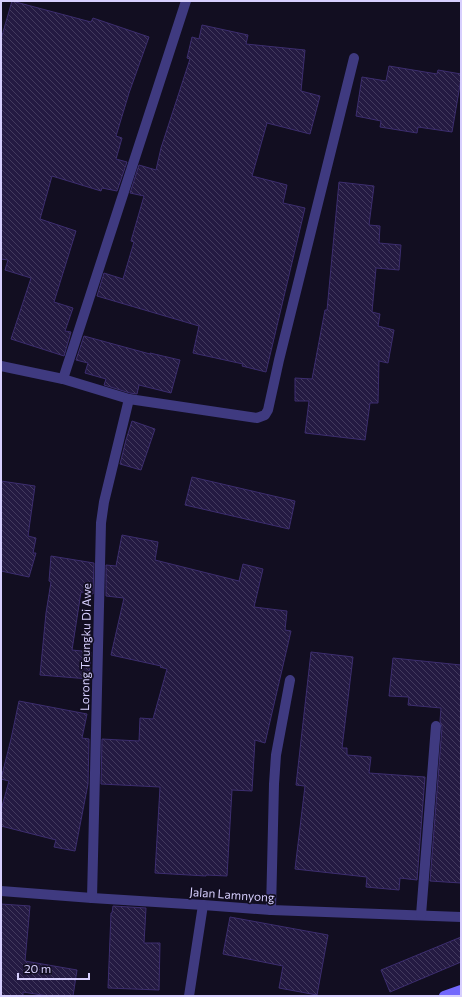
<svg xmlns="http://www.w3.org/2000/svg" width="462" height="997" font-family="Commissioner,sans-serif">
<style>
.building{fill:url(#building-back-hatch);stroke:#3c2d6e}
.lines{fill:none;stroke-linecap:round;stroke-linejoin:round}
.street{stroke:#3f3a80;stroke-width:10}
.secondary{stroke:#7368fc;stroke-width:10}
.labels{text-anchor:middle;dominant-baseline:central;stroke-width:3.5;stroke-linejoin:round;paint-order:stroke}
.street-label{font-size:12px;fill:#d7cffe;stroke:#120e21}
</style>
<defs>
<pattern id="building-back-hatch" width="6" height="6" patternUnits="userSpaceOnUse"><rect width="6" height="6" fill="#241a42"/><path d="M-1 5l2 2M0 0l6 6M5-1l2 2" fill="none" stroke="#433a5e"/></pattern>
</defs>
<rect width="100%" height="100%" fill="#120e21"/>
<!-- building -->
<g class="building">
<path d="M12,1L91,22L93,18L149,37L129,93L116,136L122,138L116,159L127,162L117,191L102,188L101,191L52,176L40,219L76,231L54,302L73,308L65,331L71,332L64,356L11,339L31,278L5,270L8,260L1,259V39Z"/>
<path d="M202,25L248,35L246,44L305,50L301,91L320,96L310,134L267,123L252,176L287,185L283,203L305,208L266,372L242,366L243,364L193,353L199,326L97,296L104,273L123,279L134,242L131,241L144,196L130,193L139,165L156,170L161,148L190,59L187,58L192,37L199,39Z"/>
<path d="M389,66L437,74L438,70L461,74V79L452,132L418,127L417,133L380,127L381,121L356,116L362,77L386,81Z"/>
<path d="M339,182L374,186L369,225L380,226L379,243L401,245L399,270L376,268L372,312L380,314L378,326L394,330L388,363L379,361L378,403H370L365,440L305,433L309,401H295V378L312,379L325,310H327Z"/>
<path d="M84,336L150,354V353L180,360L171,393L139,385L137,394L130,393L104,385L106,379L85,373L88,363L76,360Z"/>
<path d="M132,421L155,429L141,470L120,464L126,440Z"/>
<path d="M192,477L295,501L289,529L185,505Z"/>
<path d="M1,481L35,486L28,536L36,538L33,553H36L29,577L1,571Z"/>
<path d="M122,535L158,542L155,560L239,581L243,564L263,569L254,607L287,611L285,630L291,631L265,743L255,740L252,791L232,790L227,876L206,875V876L155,873L160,787L101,784L102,739L139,741L140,718L153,719L167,669L160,667L161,666L111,655L124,598L106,596V565L116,566Z"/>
<path d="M51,556L94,563L93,594L81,592L72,650L91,652L89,679L40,675L46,613L51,582L49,581Z"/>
<path d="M311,652L353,657L342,748H347V755L371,757L369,773L425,777L417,880L400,878L399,890L366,887L367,877L295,869L305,786L296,785Z"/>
<path d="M393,658L461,665V883L430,881L442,727L440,721L441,708L408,705L409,697L389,696Z"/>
<path d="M19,701L87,714L82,738L89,739L88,784L75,851L54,847L56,840L1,826V810L9,781L1,779L11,739Z"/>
<path d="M1,904L30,906L25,961L77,970L73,996H48L23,992V996H1Z"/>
<path d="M113,906L146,908L144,943H160L159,990L108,988L111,913H112Z"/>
<path d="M230,917L328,935L317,995L279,988L283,966L223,954Z"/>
<path d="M461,937V962L390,992L381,970Z"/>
</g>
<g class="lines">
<!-- street -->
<g class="street">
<path d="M1,366L63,379L129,399L257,418L265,415L268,410L279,360L354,58"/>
<path d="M63,379L186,1"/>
<path d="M1,891L92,898L203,905L271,910L461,917"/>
<path d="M92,898L101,523L104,502L129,399"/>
<path d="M271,910L274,784L276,755L290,680"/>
<path d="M421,915L436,726"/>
<path d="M189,996L203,905"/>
</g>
<!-- secondary -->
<path class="secondary" d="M444,996L461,990"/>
</g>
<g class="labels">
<!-- street labels -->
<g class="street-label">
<text transform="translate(85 647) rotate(-89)">Lorong Teungku Di Awe</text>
<text transform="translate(232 894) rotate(4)">Jalan Lamnyong</text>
</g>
</g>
<!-- border -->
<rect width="462" height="997" fill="none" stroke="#d7cffe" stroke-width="4"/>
<!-- scale -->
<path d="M18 973v6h71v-6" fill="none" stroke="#d7cffe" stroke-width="2"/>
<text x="24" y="973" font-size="12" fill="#d7cffe" stroke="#120e21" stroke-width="3" paint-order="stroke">20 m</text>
</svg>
